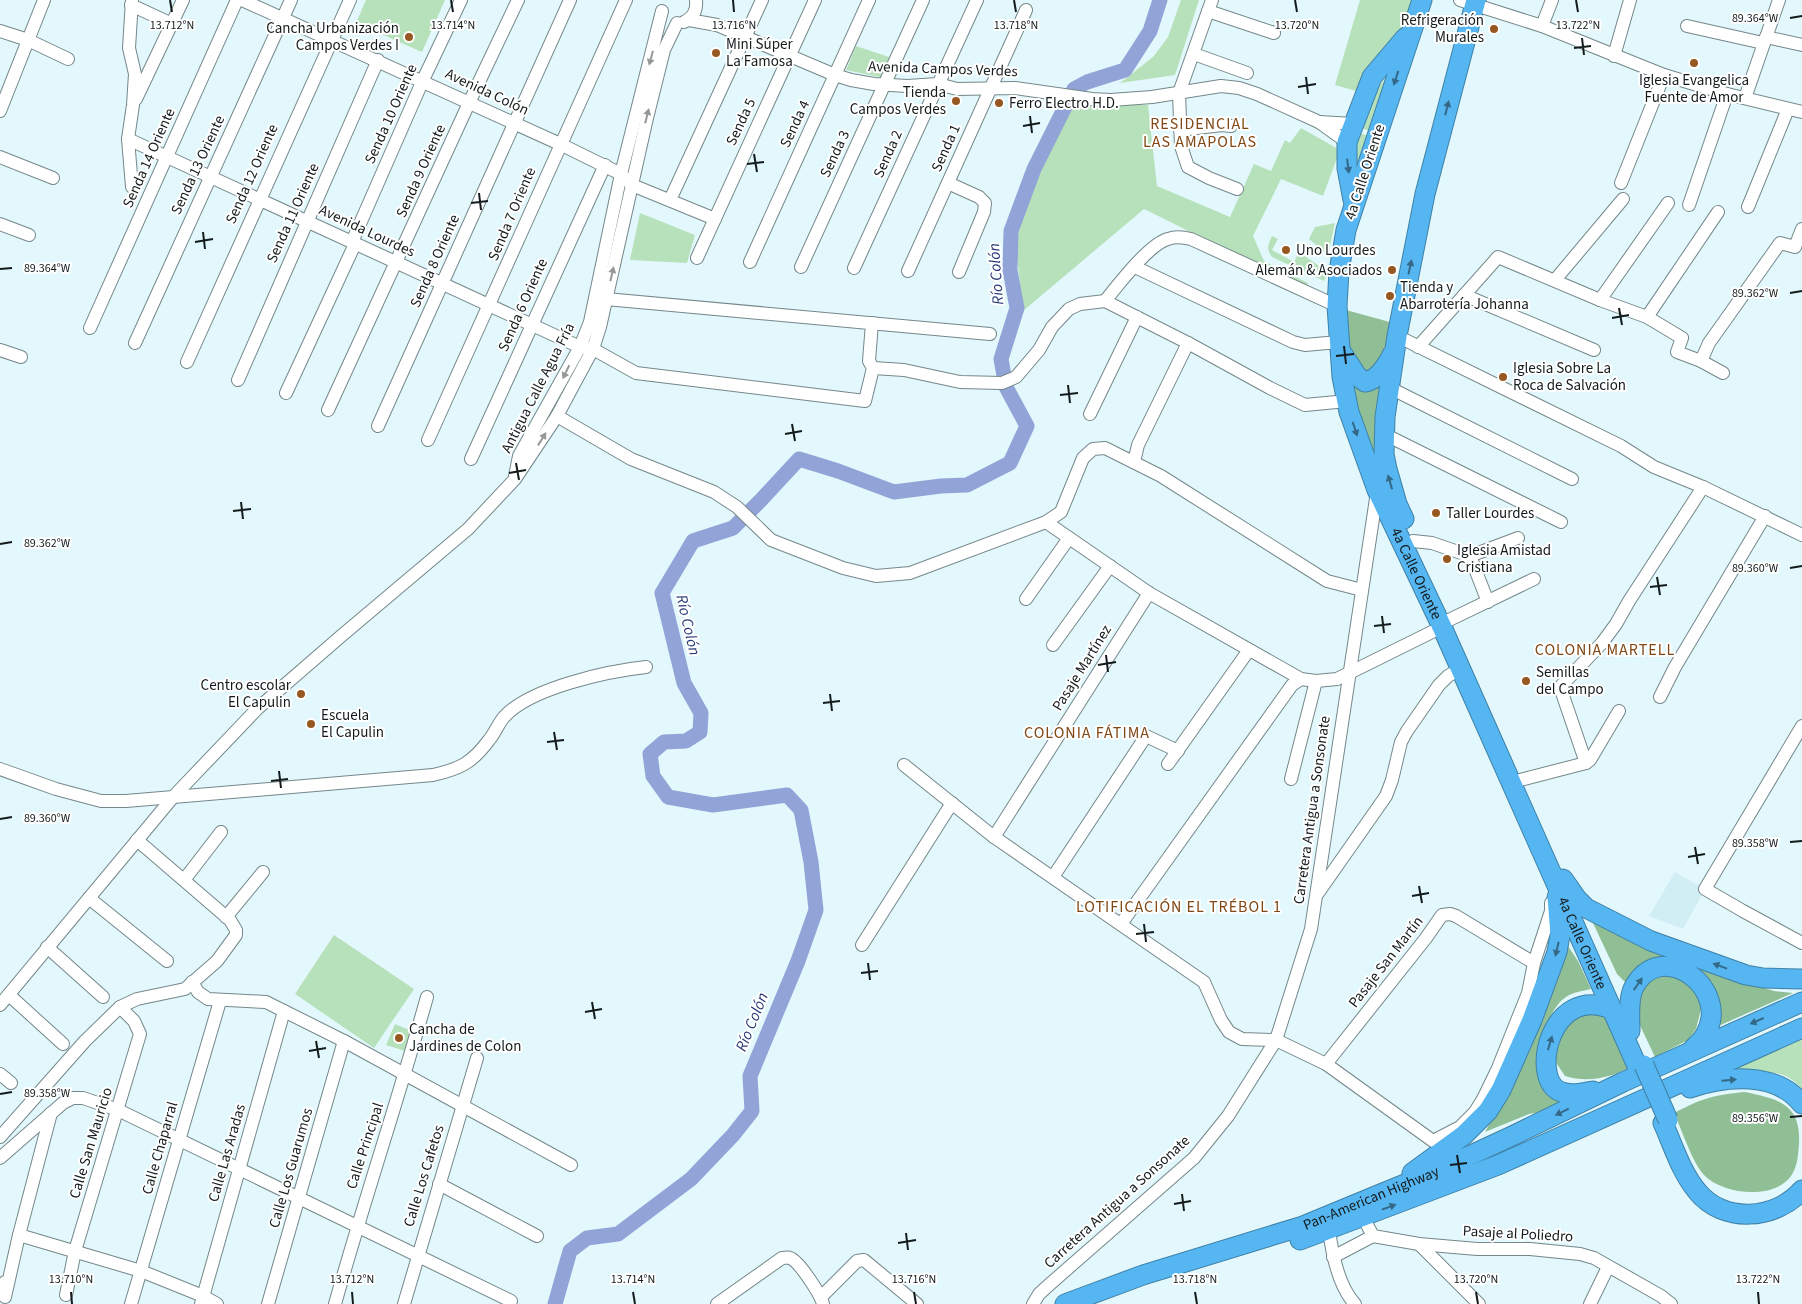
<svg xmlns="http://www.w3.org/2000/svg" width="1802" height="1304" font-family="'Source Sans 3',sans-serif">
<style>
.built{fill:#d0eef3}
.green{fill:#b7e1bb}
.forest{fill:#90bf95}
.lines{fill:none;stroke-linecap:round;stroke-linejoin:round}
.river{stroke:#92a4d7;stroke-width:15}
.minor-casing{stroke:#74878a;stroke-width:14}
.highway-casing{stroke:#3f80a6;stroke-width:21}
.minor{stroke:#fff;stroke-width:12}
.highway{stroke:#56b6f1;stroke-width:19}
.highway-bridge-casing{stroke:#3f80a6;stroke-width:21;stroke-linecap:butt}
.highway-bridge{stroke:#56b6f1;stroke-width:19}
.oneway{fill:#959899}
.oneway2{fill:#346886}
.ticks{fill:none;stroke:#131b1c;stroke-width:2}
.poi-dot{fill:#975721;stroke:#fff;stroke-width:2}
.labels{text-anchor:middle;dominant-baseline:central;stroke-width:4;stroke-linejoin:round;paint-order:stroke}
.poi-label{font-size:15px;fill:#131b1c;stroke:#fff;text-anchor:start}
.street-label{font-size:15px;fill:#131b1c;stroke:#fff}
.neighbourhood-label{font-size:16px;letter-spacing:1px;fill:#814714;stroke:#fff}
.water-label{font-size:16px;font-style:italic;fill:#293a77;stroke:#fff}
.ticks-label{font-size:12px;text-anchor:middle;fill:#131b1c;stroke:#fff;stroke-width:4;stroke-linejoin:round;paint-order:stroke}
</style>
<rect width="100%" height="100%" fill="#e3f8fc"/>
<!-- built -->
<path class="built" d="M1675,872L1705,889L1683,929L1649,916Z"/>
<!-- green -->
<g class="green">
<path d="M366,0H445L422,52L356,23Z"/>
<path d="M1181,0H1199L1175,75L1120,83L1153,57L1168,37Z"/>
<path d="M1360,0H1413L1405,26L1356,91L1335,85Z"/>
<path d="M856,46L892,58L884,78L846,70Z"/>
<path d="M1394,66L1376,133L1361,128L1370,99Z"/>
<path d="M1074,101L1111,105H1148L1157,186L1230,217L1254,164L1271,171L1285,140L1290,143L1301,128L1340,150L1323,196L1281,179L1253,236L1264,261L1308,283L1306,289L1144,209L1023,311L1016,248V231L1037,171Z"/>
<path d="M1360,133L1375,138L1359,193L1354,154Z"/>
<path d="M640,213L695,235L687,263L630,260Z"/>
<path d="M1335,223L1328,255L1309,239L1315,227Z"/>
<path d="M1272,236L1278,239L1272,250L1294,262L1299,252L1328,272L1324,281L1272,257C1266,249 1268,245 1272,236Z"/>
<path d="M334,935L414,989L374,1048L295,994Z"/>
<path d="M395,1024L412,1031L405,1051L386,1045Z"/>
<path d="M1802,1038V1089C1778,1062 1762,1079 1735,1068Z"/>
</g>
<!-- forest -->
<g class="forest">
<path d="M1346,310L1397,324L1374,372L1366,373L1346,343Z"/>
<path d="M1351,370L1383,374L1380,468L1357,417Z"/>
<path d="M1593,923H1602L1745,982L1774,991L1793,993L1716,1027C1712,1011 1709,984 1701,971C1692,957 1656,954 1643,963C1636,967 1630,976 1625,982L1617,974Z"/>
<path d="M1566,943L1578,961L1591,989C1583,991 1573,992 1566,997C1547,1009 1534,1058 1539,1079C1542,1090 1557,1094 1562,1108L1529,1114L1485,1132L1529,1052Z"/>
<path d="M1660,975L1678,977L1693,987L1702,1005L1696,1029L1688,1040L1655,1057L1636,1017L1638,996L1647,983Z"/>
<path d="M1581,1012L1607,1017L1631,1067C1609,1078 1588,1083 1565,1076L1555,1061L1559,1031Z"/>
<path d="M1745,1092C1778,1099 1801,1104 1799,1143C1798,1155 1798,1165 1791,1176C1774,1200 1723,1195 1704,1175C1692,1162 1682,1130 1674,1113C1703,1098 1713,1095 1745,1092Z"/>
</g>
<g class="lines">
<!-- river -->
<path class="river" d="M555,1304L570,1251L587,1238L618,1234L691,1179L733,1135L752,1111L750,1076L798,961L816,910L811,862L801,810L787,795L713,805L668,797L653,776L650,754L664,742L686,741L700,732L701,713L684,683L662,593L693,541L733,528L761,500L799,459L838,471L894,492L941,486L967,485L1010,463L1027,426L1006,387L1001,359L1017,308L1010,270L1011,231L1034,169L1074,89L1087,82L1125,70L1150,31L1160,0"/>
<defs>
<g id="minor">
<path d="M132,0L129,48L135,74L133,105L128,139L132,187"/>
<path d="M242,0L560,144L621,174L632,185L715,219"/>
<path d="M1212,0L1179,93L1181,146L1188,167L1209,178L1237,189"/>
<path d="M1460,0L1542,26L1664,75L1727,94L1802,112"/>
<path d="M131,5L172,24"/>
<path d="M1208,11L1274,33"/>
<path d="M689,20L717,25L835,75L851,80L874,84L907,86L938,84L957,89L1015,88L1092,99L1111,100L1152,97L1221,86L1239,88L1257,94L1319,122L1347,142"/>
<path d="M684,22C694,17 697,10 696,0"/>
<path d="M1542,26L1552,0"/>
<path d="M1687,26L1763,43"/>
<path d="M0,31L28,40L68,59"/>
<path d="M1766,37L1802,45"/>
<path d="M1194,54L1247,73"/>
<path d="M1614,56L1630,0"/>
<path d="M1745,98L1779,0"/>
<path d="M136,99L183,0"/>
<path d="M0,111L44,0"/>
<path d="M1319,122L1354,124"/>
<path d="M1180,130L1222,125L1231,126"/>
<path d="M128,139L580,347L593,349L636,373L865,401L873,368L869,361L872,323"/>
<path d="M0,157L53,178"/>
<path d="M948,183L979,197L985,203L984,212L959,272"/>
<path d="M1621,183L1664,75"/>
<path d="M670,200L762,0"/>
<path d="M1689,205L1727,94"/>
<path d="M1748,207L1788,109"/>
<path d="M0,224L29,235"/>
<path d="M352,242L423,80L461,0"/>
<path d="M697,258L815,0"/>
<path d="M750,262L869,0"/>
<path d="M801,267L923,0"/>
<path d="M1135,267L1293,342L1305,345L1338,342"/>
<path d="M854,268L977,0"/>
<path d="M908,271L1026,10"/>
<path d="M1555,280L1623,199"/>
<path d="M1464,295L1594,350"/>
<path d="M606,299L990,334"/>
<path d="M1600,300L1668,203"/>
<path d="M1337,306L1191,239C1183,237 1176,236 1168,239C1149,244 1118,285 1105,301L1188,343L1270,388L1305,405L1347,401"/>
<path d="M1647,317L1718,212"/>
<path d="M90,328L237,0"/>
<path d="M1397,336L1621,446L1654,467L1703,487L1802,535"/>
<path d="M135,343L291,0"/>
<path d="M1418,347L1498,257L1600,300L1647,317L1682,338L1677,352L1701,361L1723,373"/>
<path d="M0,350L21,357"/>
<path d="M1701,361L1709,343L1780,243L1795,247L1802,229"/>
<path d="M187,362L350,0"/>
<path d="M873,368L904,370L960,382L1002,383L1016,377L1039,350L1052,327L1069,309L1080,304L1105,301"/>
<path d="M238,380L378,60"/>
<path d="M1390,388L1572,479"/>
<path d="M286,393L355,244"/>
<path d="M328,410L469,103L518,0"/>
<path d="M1090,414L1137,317"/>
<path d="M557,416L631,459L714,492L737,507L771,540L843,568L876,576L910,573L1046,522L1061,512L1083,458L1093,449L1105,448L1161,476L1327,581L1362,590"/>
<path d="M378,426L570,0"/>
<path d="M1384,434L1561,522"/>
<path d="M428,440C495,294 559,146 626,0"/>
<path d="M471,459L605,165"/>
<path d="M1134,462L1138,445L1188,343"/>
<path d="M515,476L519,456L580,347L590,322L621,174L662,11"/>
<path d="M1046,522L1149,593L1301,679L1316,681L1337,679L1442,627"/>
<path d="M1413,541L1432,543L1470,556L1518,538"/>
<path d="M1470,556L1488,602"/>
<path d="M1026,599L1069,538"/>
<path d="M1449,620L1534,579"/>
<path d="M1053,645L1110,566"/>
<path d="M1660,697L1675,667L1765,516"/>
<path d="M1802,726L1705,889L1743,911L1802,943"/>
<path d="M1586,763L1590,760L1619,711"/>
<path d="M1168,764L1249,650"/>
<path d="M904,765L994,837L1204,982L1221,1020L1229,1032L1242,1039L1276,1040L1326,1064L1433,1141L1460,1127L1475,1112L1483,1099L1498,1068L1528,993L1534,963L1551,911V903"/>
<path d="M0,769L56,789L101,801H126L433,775C460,769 472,763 489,740C495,733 498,724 504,717C530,688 608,671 646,667"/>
<path d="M1291,779L1316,681"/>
<path d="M1520,780L1586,763L1560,687L1602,643L1616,624L1629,601L1703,487"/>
<path d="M994,837L1149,593"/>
<path d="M1053,877L1146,736L1178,751"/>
<path d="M184,880L221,832"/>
<path d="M1318,893L1386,796L1392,780L1401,742L1407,731L1439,685L1448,676L1460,669"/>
<path d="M89,898L167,961"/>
<path d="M226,917L263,872"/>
<path d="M1121,924L1292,685L1301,679"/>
<path d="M862,945L952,803"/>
<path d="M47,947L103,997"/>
<path d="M192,982L198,992L208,999L266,1002L344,1041L571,1165"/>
<path d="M9,995L63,1044"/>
<path d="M0,1005L174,796L257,709L340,637L468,529L515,479L557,416L573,386L593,349L600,327L647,118L664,50L677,23"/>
<path d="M1326,1064L1426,938L1442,915L1450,914L1456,916L1534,963"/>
<path d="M0,1074L11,1083"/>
<path d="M0,1137L85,1041L120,1007L137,999L185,989L217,961L236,935V930L230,920L137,840"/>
<path d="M0,1158L63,1103L73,1098H83L118,1110L511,1301"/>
<path d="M439,1184L537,1236"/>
<path d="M1363,1217L1373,1236L1419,1244L1477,1249H1530L1580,1254L1594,1258L1661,1296L1671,1304"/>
<path d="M1329,1230C1332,1253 1339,1287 1355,1304"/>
<path d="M19,1235L141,1271L203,1296L217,1304"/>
<path d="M1419,1244L1479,1304"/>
<path d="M1333,1257L1373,1236"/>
<path d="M5,1282V1297L19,1235L51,1113"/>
<path d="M66,1295L75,1251L140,1034L134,1021L120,1007"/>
<path d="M821,1297L857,1261L864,1260L917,1304"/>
<path d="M131,1304L220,1001"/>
<path d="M201,1304L284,1011"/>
<path d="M268,1304L344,1041"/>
<path d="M335,1304C364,1201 398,1100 427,997"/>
<path d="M404,1304L477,1058"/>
<path d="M717,1304L782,1258C785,1258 788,1257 790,1258C799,1261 821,1295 823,1304"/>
<path d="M1033,1304L1039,1294L1050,1284L1194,1158L1228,1116L1276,1040L1311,929L1377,492"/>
<path d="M1590,1304L1608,1267"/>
</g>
<g id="highway">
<path id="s1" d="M1422,0L1346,230L1339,271L1337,306L1342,377L1349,412L1377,490L1442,627L1638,1068"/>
<path d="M1353,200L1347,168V142L1372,77L1405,38"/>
<path d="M1342,353L1357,376L1365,382C1378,380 1388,364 1393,353"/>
<path d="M1404,519L1397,504L1387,469L1384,454L1385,417L1397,336L1425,194L1476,0"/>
<path d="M1563,879L1577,899L1586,908L1651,941L1746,975L1763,978L1802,979"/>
<path d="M1630,1031C1630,1018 1628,1001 1633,989C1659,935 1733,988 1705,1035C1702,1041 1696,1045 1692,1050"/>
<path d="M1690,1088C1726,1076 1776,1071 1802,1104"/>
<path d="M1593,1091C1583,1093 1570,1096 1559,1091C1530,1076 1551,984 1611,1009"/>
<path d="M1663,1123C1673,1145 1681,1172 1697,1191C1723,1224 1776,1220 1802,1190"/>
<path d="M1412,1173L1464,1135L1488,1111L1501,1090L1532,1020L1557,952L1560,935L1557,897"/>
<path d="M1300,1240L1498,1165L1802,1028"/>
<path id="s2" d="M1065,1304L1143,1275L1303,1226L1378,1195L1432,1173L1512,1136L1623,1082L1802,1002"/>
</g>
</defs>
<!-- minor casing -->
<use href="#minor" class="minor-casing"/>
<!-- highway casing -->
<use href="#highway" class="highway-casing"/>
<!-- minor -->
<use href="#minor" class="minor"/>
<!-- highway -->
<use href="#highway" class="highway"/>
<defs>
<path id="highway-bridge" d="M1644,1065L1668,1120"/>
</defs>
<!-- highway-bridge casing -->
<use href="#highway-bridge" class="highway-bridge-casing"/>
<!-- highway-bridge -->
<use href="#highway-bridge" class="highway-bridge"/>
</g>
<!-- one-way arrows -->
<defs><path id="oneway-solid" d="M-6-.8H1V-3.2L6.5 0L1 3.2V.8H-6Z" transform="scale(1.25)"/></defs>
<g class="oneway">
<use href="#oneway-solid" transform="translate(651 58) rotate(105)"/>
<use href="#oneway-solid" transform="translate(647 116) rotate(-76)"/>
<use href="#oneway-solid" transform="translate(612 274) rotate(-77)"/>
<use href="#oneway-solid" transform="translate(566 372) rotate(116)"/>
<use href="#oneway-solid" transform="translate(542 439) rotate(-58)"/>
</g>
<g class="oneway2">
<use href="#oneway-solid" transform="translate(1396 78) rotate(108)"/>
<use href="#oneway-solid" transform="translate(1447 108) rotate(-76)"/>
<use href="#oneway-solid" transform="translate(1348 166) rotate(83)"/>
<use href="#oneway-solid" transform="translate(1410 267) rotate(-78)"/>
<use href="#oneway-solid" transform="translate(1355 429) rotate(72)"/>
<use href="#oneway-solid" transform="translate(1390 482) rotate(-106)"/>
<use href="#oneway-solid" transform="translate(1557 949) rotate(103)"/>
<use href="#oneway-solid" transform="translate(1720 966) rotate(-160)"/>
<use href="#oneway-solid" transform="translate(1638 984) rotate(-55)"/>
<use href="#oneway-solid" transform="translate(1757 1021) rotate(156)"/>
<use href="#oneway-solid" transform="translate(1550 1043) rotate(-73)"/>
<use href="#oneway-solid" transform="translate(1729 1080) rotate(-5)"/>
<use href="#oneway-solid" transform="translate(1562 1112) rotate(154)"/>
<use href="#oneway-solid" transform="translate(1389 1207) rotate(-20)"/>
</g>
<!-- ticks -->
<path class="ticks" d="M170,0L172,12M451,0L453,12M733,0L734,12M1014,0L1016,12M1295,0L1297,12M1576,0L1578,12M1790,18L1802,16M1582,38L1584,55M1574,48L1591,46M1306,77L1308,94M1298,87L1316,84M1030,116L1032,133M1023,126L1040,123M754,154L757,172M747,164L764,162M479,193L481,210M471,203L488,201M203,232L205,249M195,242L213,239M0,269L12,268M1790,293L1802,291M1619,308L1622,325M1612,318L1629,315M1344,346L1346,364M1336,356L1354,354M1068,385L1070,403M1060,395L1078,393M792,424L795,441M785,434L802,431M516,463L519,480M509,473L526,470M241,502L243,519M233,511L251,509M0,544L12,542M1790,568L1802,566M1657,577L1660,595M1650,587L1667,585M1382,616L1384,633M1374,626L1391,624M1106,655L1108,672M1098,665L1116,662M830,694L832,711M823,703L840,701M554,732L557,750M547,742L564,740M279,771L281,788M271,781L288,779M0,819L12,817M1790,842L1802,841M1695,847L1698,864M1688,857L1705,854M1419,886L1422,903M1412,896L1429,893M1144,924L1146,942M1136,934L1154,932M868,963L870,980M861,973L878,971M592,1002L595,1019M585,1012L602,1009M316,1041L319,1058M309,1051L326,1048M0,1094L12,1092M1790,1117L1802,1116M1457,1155L1460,1173M1450,1165L1467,1163M1182,1194L1184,1211M1174,1204L1191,1201M906,1233L908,1250M898,1243L916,1240M71,1292L72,1304M352,1292L353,1304M633,1292L635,1304M914,1292L916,1304M1195,1292L1197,1304M1476,1292L1478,1304M1758,1292L1759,1304"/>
<!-- markers -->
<g class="poi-dot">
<circle cx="1494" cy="29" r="5"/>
<circle cx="409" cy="37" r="5"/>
<circle cx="716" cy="53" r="5"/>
<circle cx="1694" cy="63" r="5"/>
<circle cx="956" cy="101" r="5"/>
<circle cx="999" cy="103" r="5"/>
<circle cx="1286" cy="250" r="5"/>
<circle cx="1392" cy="270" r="5"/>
<circle cx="1390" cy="296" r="5"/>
<circle cx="1503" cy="377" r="5"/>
<circle cx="1436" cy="513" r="5"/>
<circle cx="1447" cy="559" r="5"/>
<circle cx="1526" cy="681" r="5"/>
<circle cx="301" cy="694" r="5"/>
<circle cx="311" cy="724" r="5"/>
<circle cx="399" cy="1038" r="5"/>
</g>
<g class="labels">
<!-- poi labels -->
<g class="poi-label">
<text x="1484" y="20" text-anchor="end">Refrigeración<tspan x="1484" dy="17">Murales</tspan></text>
<text x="399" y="28" text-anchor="end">Cancha Urbanización<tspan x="399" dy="17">Campos Verdes I</tspan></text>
<text x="726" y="44">Mini Súper<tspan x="726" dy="17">La Famosa</tspan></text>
<text x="1694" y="80" text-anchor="middle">Iglesia Evangelica<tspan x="1694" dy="17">Fuente de Amor</tspan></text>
<text x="946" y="92" text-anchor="end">Tienda<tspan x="946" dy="17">Campos Verdes</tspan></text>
<text x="1009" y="103">Ferro Electro H.D.</text>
<text x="1296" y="250">Uno Lourdes</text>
<text x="1382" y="270" text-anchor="end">Alemán &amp; Asociados</text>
<text x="1400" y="287">Tienda y<tspan x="1400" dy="17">Abarrotería Johanna</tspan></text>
<text x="1513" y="368">Iglesia Sobre La<tspan x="1513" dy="17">Roca de Salvación</tspan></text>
<text x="1446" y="513">Taller Lourdes</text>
<text x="1457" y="550">Iglesia Amistad<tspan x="1457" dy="17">Cristiana</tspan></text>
<text x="1536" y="672">Semillas<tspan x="1536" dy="17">del Campo</tspan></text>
<text x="291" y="685" text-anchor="end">Centro escolar<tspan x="291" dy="17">El Capulin</tspan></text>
<text x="321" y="715">Escuela<tspan x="321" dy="17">El Capulin</tspan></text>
<text x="409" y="1029">Cancha de<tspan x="409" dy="17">Jardines de Colon</tspan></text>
</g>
<!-- street labels -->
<g class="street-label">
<text transform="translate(943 69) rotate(2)">Avenida Campos Verdes</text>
<text transform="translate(487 92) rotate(25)">Avenida Colón</text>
<text transform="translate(391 114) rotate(-66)">Senda 10 Oriente</text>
<text transform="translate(741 122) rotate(-65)">Senda 5</text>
<text transform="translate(795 124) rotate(-65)">Senda 4</text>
<text transform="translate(946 148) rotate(-66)">Senda 1</text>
<text transform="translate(835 154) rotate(-65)">Senda 3</text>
<text transform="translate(888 154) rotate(-66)">Senda 2</text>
<text transform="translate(149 158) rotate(-66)">Senda 14 Oriente</text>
<text transform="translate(198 165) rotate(-65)">Senda 13 Oriente</text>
<text transform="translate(421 171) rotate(-66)">Senda 9 Oriente</text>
<text transform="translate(1365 172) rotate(-72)">4a Calle Oriente</text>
<text transform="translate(252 174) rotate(-66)">Senda 12 Oriente</text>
<text transform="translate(293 213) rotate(-66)">Senda 11 Oriente</text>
<text transform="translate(512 214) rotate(-67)">Senda 7 Oriente</text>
<text transform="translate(367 231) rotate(25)">Avenida Lourdes</text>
<text transform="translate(435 261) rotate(-66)">Senda 8 Oriente</text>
<text transform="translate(523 305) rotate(-66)">Senda 6 Oriente</text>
<text transform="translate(538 388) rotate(-63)">Antigua Calle Agua Fría</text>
<text stroke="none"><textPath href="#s1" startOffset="601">4a Calle Oriente</textPath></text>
<text transform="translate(1082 668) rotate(-58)">Pasaje Martínez</text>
<text transform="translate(1312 810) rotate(-82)">Carretera Antigua a Sonsonate</text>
<text stroke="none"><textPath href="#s1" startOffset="1006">4a Calle Oriente</textPath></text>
<text transform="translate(1386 962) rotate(-52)">Pasaje San Martín</text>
<text transform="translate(91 1143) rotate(-73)">Calle San Mauricio</text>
<text transform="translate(365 1146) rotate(-72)">Calle Principal</text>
<text transform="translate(160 1148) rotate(-74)">Calle Chaparral</text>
<text transform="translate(227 1153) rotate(-74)">Calle Las Aradas</text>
<text transform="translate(291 1168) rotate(-74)">Calle Los Guarumos</text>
<text transform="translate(424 1176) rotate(-73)">Calle Los Cafetos</text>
<text stroke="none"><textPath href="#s2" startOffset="324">Pan-American Highway</textPath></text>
<text transform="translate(1117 1202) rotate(-42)">Carretera Antigua a Sonsonate</text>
<text transform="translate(1518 1234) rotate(3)">Pasaje al Poliedro</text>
</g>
<!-- neighbourhood labels -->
<g class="neighbourhood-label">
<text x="1200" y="124">RESIDENCIAL<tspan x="1200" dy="18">LAS AMAPOLAS</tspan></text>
<text x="1605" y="650">COLONIA MARTELL</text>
<text x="1087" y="733">COLONIA FÁTIMA</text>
<text x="1179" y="907">LOTIFICACIÓN EL TRÉBOL 1</text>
</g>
<!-- water labels -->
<g class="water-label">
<text transform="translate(996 274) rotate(-94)">Río Colón</text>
<text transform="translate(688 625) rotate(77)">Río Colón</text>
<text transform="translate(752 1022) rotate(-68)">Río Colón</text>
</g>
</g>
<g class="ticks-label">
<text x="1755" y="22">89.364°W</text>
<text x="172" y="29">13.712°N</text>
<text x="453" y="29">13.714°N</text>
<text x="734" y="29">13.716°N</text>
<text x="1016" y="29">13.718°N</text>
<text x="1297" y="29">13.720°N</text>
<text x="1578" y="29">13.722°N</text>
<text x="47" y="272">89.364°W</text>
<text x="1755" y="297">89.362°W</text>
<text x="47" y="547">89.362°W</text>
<text x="1755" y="572">89.360°W</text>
<text x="47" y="822">89.360°W</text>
<text x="1755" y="847">89.358°W</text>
<text x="47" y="1097">89.358°W</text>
<text x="1755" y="1122">89.356°W</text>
<text x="71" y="1283">13.710°N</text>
<text x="352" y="1283">13.712°N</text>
<text x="633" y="1283">13.714°N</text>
<text x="914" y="1283">13.716°N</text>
<text x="1195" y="1283">13.718°N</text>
<text x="1476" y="1283">13.720°N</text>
<text x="1758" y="1283">13.722°N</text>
</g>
</svg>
